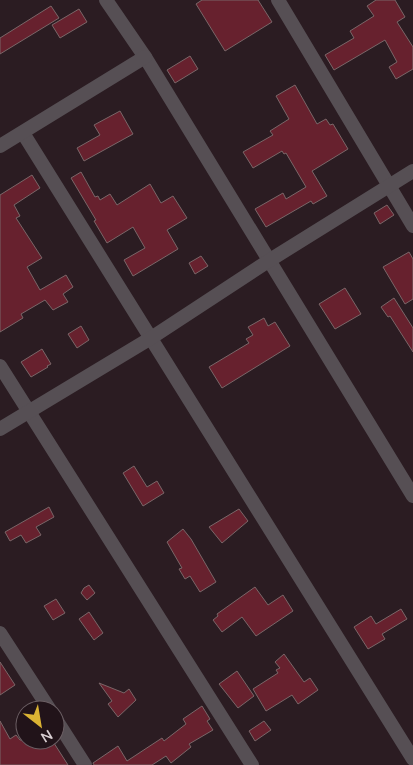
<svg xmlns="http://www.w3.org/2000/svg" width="413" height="765" font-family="Mulish,sans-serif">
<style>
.building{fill:#67212e;stroke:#7a6668}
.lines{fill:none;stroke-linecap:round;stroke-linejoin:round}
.minor{stroke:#564f54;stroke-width:14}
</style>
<rect width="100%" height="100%" fill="#2b1c22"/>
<!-- building -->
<g class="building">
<path d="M202,0H258L272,22L225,51L196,4Z"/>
<path d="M376,0H395L405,17L397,22L413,47V69L396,79L389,67L397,62L385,40L334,70L325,55L354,38L350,31L374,16L367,6Z"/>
<path d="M51,6L59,18L0,54V38Z"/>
<path d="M79,9L87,22L60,38L52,25Z"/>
<path d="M190,56L198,69L175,83L167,70Z"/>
<path d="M295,85L317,124L326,119L330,125L333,124L348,149L312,171L327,196L313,204L311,201L266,227L255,209L283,193L286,199L306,187L286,153L284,154L282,151L253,168L243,152L273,135L270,131L289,119L276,96Z"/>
<path d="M120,111L133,134L84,161L77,148L100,135L94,125Z"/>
<path d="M81,172L95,197L98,196L100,200L110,194L117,205L150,184L161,203L173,196L187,218L167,230L178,249L133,276L124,260L145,248L133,227L107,243L94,221L96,220L71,178Z"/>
<path d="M32,175L40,188L14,205L20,216L16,218L42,258L27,267L40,290L66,275L73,287L63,294L68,302L53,310L45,300L21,314L23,318L0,332V195Z"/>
<path d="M387,205L394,215L380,224L374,213Z"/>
<path d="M409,252L413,259V299L405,304L383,267Z"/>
<path d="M201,256L208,266L195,274L189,263Z"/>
<path d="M345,288L361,314L335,329L319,304Z"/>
<path d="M394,298L413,328V352L390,316L388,317L381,307Z"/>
<path d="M264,318L268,326L275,322L290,346L222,388L209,367L249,343L246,339L253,335L248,327Z"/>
<path d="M81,326L89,340L77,348L68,334Z"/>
<path d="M42,349L51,364L47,366L48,367L31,377L21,362Z"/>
<path d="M134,466L147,487L157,481L164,493L143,506L123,473Z"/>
<path d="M49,507L54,517L36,527L41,535L26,543L21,535L10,541L5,532Z"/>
<path d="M239,509L248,521L222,543L209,527Z"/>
<path d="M183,529L191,539L216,582L200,592L190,576L185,579L179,569L182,568L167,542Z"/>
<path d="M89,585L95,593L87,600L81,593L84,588Z"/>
<path d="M255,587L268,605L283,595L293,611L256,636L242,617L222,632L213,620L218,616L217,614Z"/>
<path d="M56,599L65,613L53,620L44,606Z"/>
<path d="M401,609L407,619L382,634L385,639L368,649L354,627L371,616L376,624Z"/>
<path d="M89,612L103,633L94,640L79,619Z"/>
<path d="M284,654L304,682L310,678L318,690L298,704L292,695L266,711L253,689L278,673L276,670L280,668L275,662Z"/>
<path d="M0,662L15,685L0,695Z"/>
<path d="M237,671L254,696L238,708L219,684Z"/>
<path d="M99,683L124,693L129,689L136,700L118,717L108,704L112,701Z"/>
<path d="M202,706L210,719L207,721L213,730L189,744L191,747L171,763L166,756L152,765H94L93,763L118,746L127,761L162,738L164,741L186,724L183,719Z"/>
<path d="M0,721L10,739L16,735L20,740H52L68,765H0Z"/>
<path d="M264,721L271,730L255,741L249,731Z"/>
</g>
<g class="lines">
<!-- minor -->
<g class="minor">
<path d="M106,0L145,57L413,496"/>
<path d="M278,0L413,226"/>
<path d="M23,133L413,759"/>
<path d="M0,146L145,57"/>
<path d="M0,366L252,765"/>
<path d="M0,429L151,338L270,260L413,171"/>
<path d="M0,633L50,710"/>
<path d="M55,718L85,765"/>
</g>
</g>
<!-- north arrow -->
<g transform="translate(40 725) rotate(149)"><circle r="24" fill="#211319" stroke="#6b5e63"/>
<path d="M0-4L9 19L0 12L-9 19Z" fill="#dbb333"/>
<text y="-8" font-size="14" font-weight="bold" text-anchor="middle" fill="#d9cfd2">N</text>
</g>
</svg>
